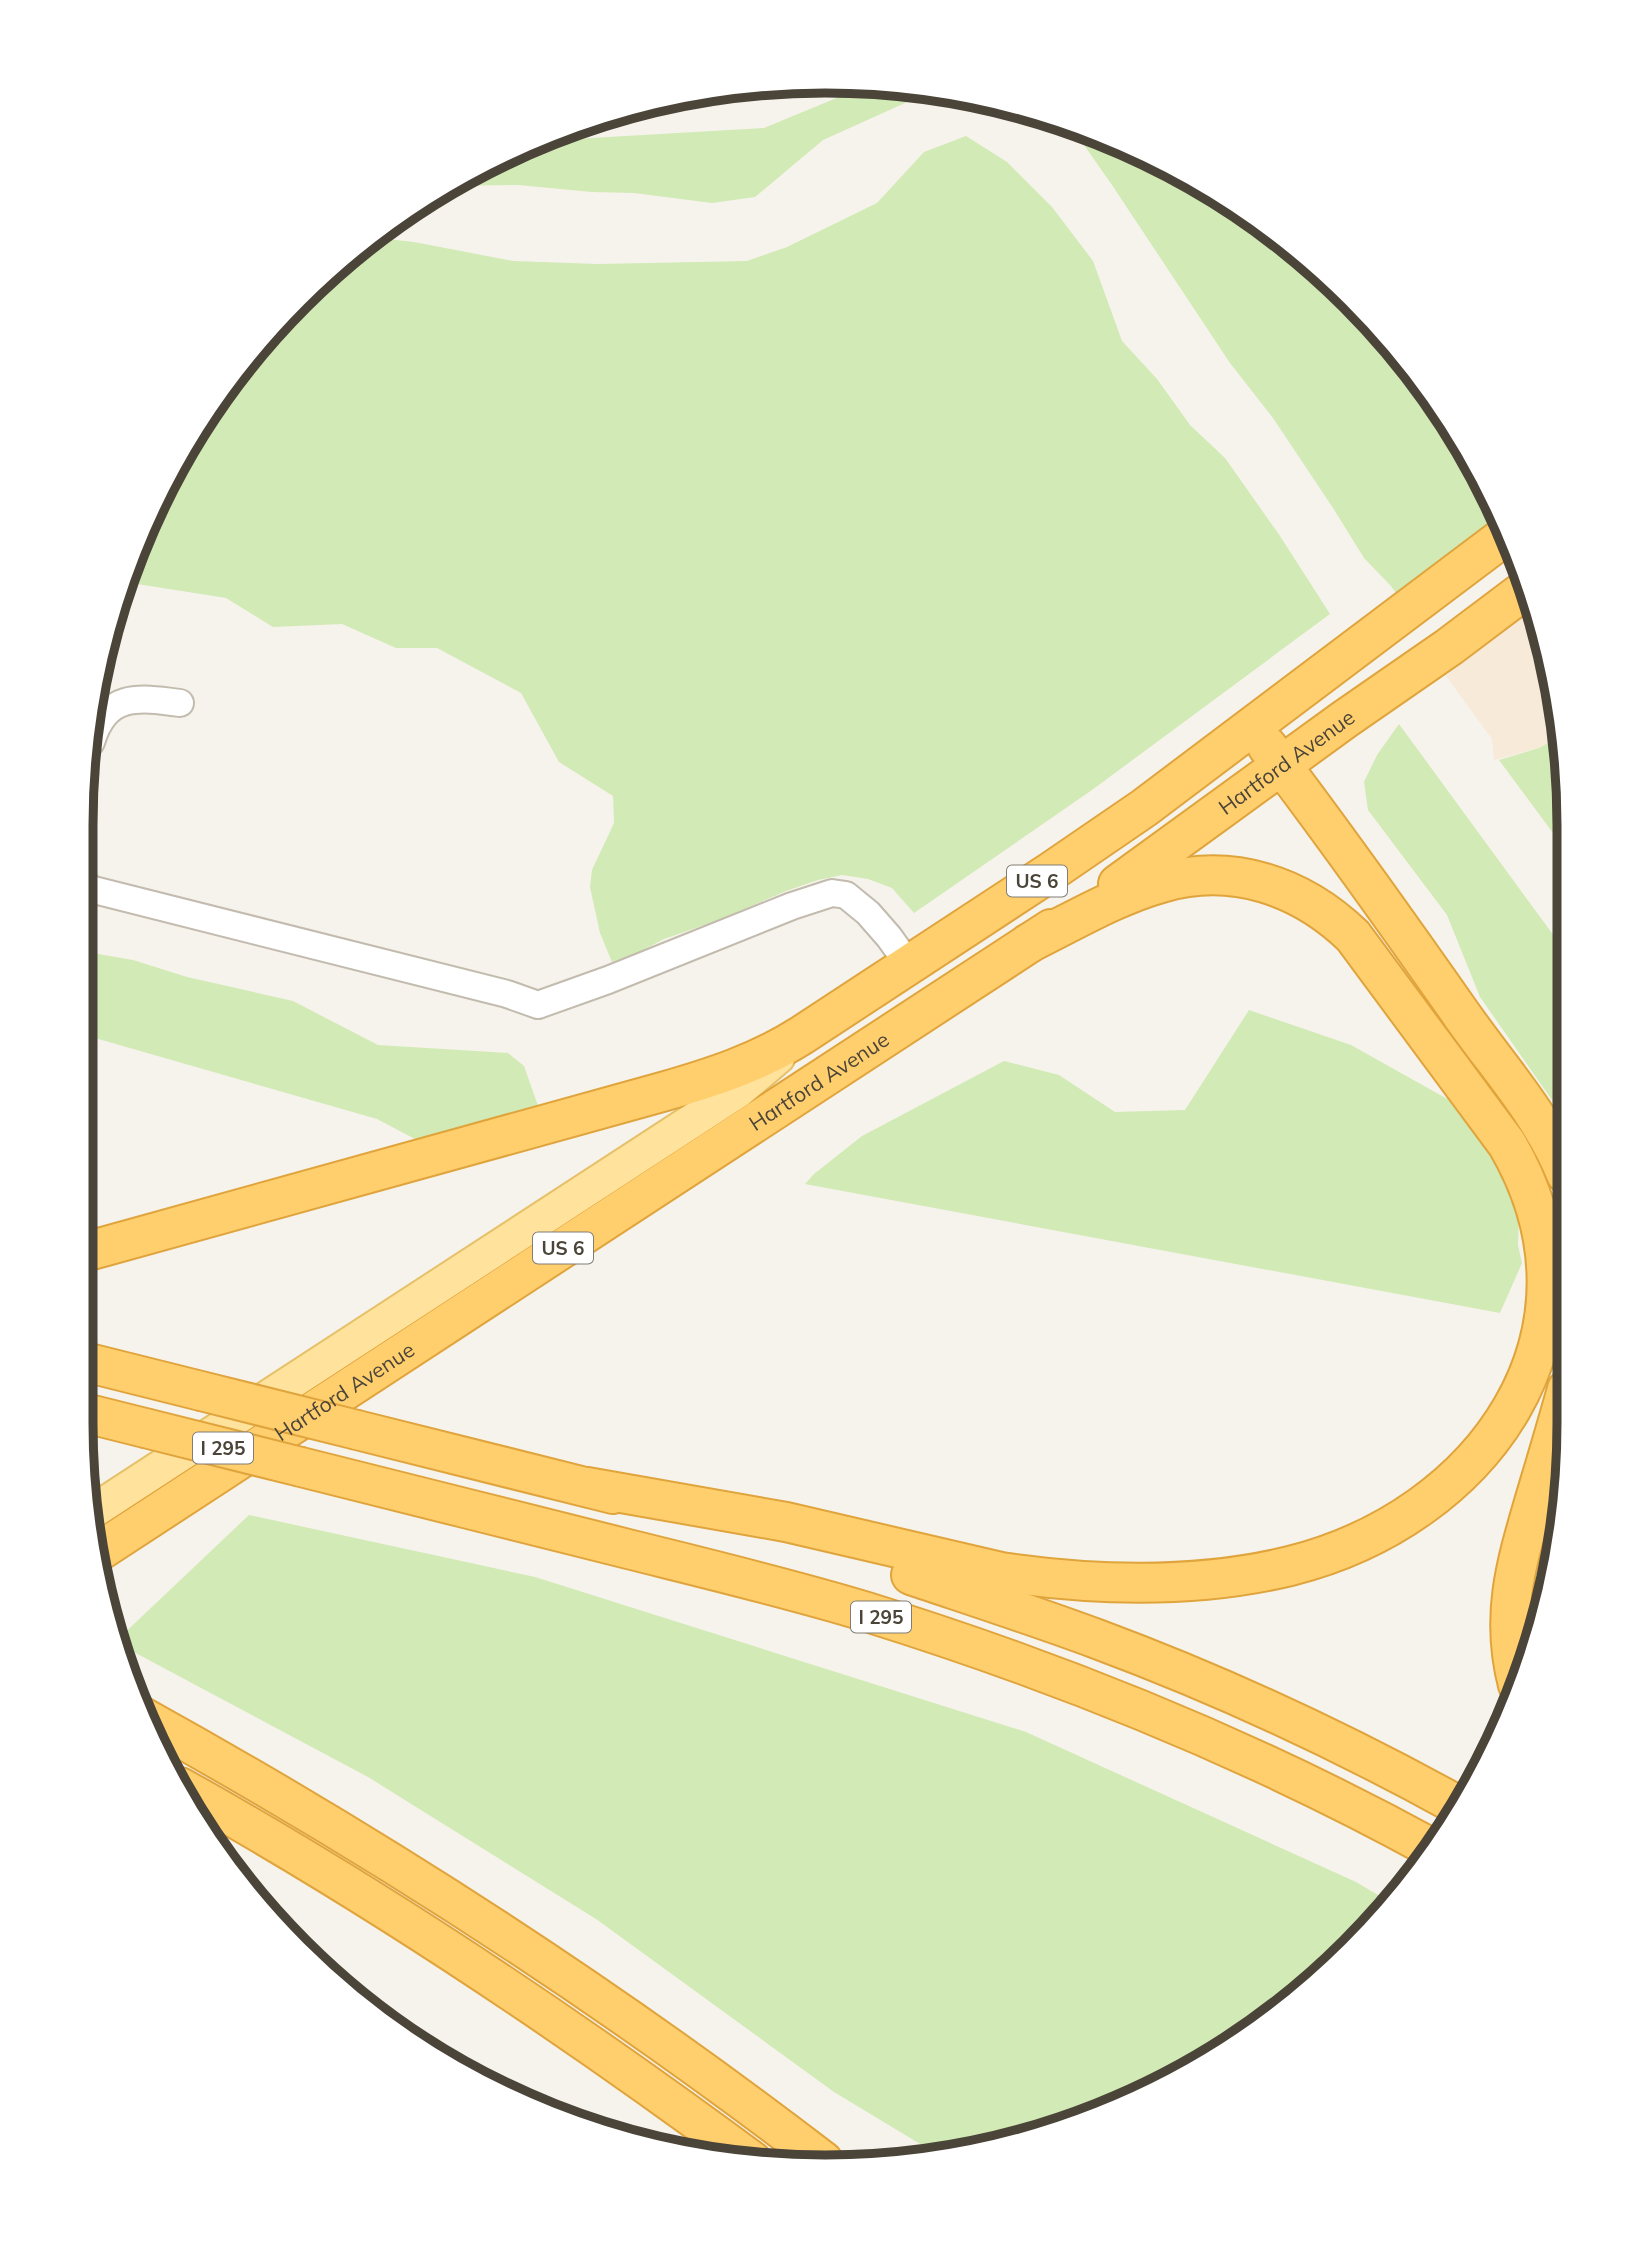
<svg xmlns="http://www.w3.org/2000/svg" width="1650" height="2248" font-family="Mulish,sans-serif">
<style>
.commercial{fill:#f7ead8}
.green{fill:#d2eab5}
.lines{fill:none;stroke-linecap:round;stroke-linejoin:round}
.minor-casing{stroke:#c2bbae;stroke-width:30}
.major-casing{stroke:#e6c16a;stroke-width:37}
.highway-casing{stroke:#e0a43c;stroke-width:42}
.minor{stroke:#fff;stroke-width:26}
.major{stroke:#ffe39c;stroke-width:33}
.highway{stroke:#ffcf6e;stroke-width:38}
.highway-bridge-casing{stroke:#e0a43c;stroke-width:42;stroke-linecap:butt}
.highway-bridge{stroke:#ffcf6e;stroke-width:38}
.labels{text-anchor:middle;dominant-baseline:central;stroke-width:6;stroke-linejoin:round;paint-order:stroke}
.shield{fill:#fff;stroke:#817c74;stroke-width:2}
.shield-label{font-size:19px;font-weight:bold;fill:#4b4439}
.street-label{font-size:21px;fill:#4b4439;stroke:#fff}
.rim{fill:none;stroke:#4b4439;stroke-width:9}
</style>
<rect width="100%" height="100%" fill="#f6f3ec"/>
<!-- commercial -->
<path class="commercial" d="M1531,608L1563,727V735L1539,748L1494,760L1492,739L1446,676Z"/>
<!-- green -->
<g class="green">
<path d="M868,85L922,87L934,90L823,140L755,197L712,203L634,193L592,192L518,185L450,186L495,157L539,141L764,128Z"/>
<path d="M1062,119L1197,180L1316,265L1415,371L1505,527L1402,601L1390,585L1364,558L1333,508L1273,418L1230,363L1112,185L1084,145Z"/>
<path d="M966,136L1007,162L1052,207L1093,261L1122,341L1157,379L1190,425L1225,458L1280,536L1330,614L1092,790L914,913L892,888L868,879L842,875L818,880L786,891L719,920L664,939L638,953L612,962L600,933L590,887L592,870L614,823L613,796L559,762L521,693L437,648H396L342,624L273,627L226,598L137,584L121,588L137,540L206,412L266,334L369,237L414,242L513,261L598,264L747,261L787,247L877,203L924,152Z"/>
<path d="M1399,724L1565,951L1566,1120L1480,997L1447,915L1368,810L1364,782L1377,755Z"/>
<path d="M1563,735L1564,848L1499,760L1539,748Z"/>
<path d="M81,951L133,960L187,977L293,1001L378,1045L508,1053L524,1066L542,1117L434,1149L377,1119L81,1034Z"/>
<path d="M1249,1010L1351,1045L1451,1101L1483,1142L1497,1166L1519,1216L1518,1245L1522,1263L1500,1313L805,1184L814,1174L862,1136L1004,1061L1059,1075L1115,1112L1185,1110Z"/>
<path d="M249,1515L535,1577L1026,1732L1356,1882L1390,1902L1279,2013L1110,2111L940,2156L834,2092L596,1919L368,1777L115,1642Z"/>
</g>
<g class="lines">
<defs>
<g id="minor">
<path d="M91,742C106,693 137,697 180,703"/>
<path d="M81,878L90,889L507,994L538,1005L608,980L792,906L832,893L846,895L868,913L889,937L909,965"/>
</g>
<path id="major" d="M92,1512L738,1091L778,1057"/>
<g id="highway">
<path d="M1267,746C1334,834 1398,924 1461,1014C1498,1067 1542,1114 1566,1174"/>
<path id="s1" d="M1118,884L1345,719L1449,647L1526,589"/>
<path d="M81,1253L662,1092C711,1078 758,1063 802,1035L1052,871L1144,808L1509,533"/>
<path d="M81,1361L201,1391"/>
<path d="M81,1412L145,1428"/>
<path d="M357,1430L613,1494"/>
<path d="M301,1467C410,1494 519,1522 628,1549C708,1569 788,1588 867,1612C1063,1673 1253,1750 1433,1849"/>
<path d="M587,1487L786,1522L1001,1572C1097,1586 1196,1589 1290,1566C1483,1518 1617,1332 1507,1144L1353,936C1301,886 1232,862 1161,883C1115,896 1072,922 1029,943"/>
<path id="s2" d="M98,1552L1051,929"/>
<path d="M911,1575C973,1596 1035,1616 1097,1639C1221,1685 1343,1742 1459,1806"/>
<path d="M1518,1685C1500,1616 1516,1564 1535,1499C1546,1462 1557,1426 1567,1389"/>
<path d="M141,1716C379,1848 607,1995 823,2161"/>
<path d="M180,1787C379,1898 568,2025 752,2161"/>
</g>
</defs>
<!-- minor casing -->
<use href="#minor" class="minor-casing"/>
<!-- major casing -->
<use href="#major" class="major-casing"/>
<!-- highway casing -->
<use href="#highway" class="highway-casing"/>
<!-- minor -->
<use href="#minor" class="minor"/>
<!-- major -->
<use href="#major" class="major"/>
<!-- highway -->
<use href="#highway" class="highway"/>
<defs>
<g id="highway-bridge">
<path d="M201,1391L357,1430"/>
<path d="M145,1428L301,1467"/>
</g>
</defs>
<!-- highway-bridge casing -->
<use href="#highway-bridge" class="highway-bridge-casing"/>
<!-- highway-bridge -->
<use href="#highway-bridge" class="highway-bridge"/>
</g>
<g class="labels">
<!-- shield labels -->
<g class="shield">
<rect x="1007" y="865.5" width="60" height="31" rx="5"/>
<rect x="533" y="1232.5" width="60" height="31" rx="5"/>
<rect x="193" y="1432.5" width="60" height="31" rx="5"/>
<rect x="851" y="1601.5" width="60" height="31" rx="5"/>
</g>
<g class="shield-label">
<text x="1037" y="881">US 6</text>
<text x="563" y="1248">US 6</text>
<text x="223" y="1448">I 295</text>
<text x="881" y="1617">I 295</text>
</g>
<!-- street labels -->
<g class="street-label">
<text stroke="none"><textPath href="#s1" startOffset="208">Hartford Avenue</textPath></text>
<text stroke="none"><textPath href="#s2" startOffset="861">Hartford Avenue</textPath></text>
<text stroke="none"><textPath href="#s2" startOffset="294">Hartford Avenue</textPath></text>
</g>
</g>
<!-- crop -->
<path d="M0 0H1650V2248H0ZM825 93H825A732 732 0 0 1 1557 825V1423A732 732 0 0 1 825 2155H825A732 732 0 0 1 93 1423V825A732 732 0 0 1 825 93Z" fill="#fff" fill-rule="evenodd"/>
<path class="rim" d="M825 93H825A732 732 0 0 1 1557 825V1423A732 732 0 0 1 825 2155H825A732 732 0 0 1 93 1423V825A732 732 0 0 1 825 93Z"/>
</svg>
